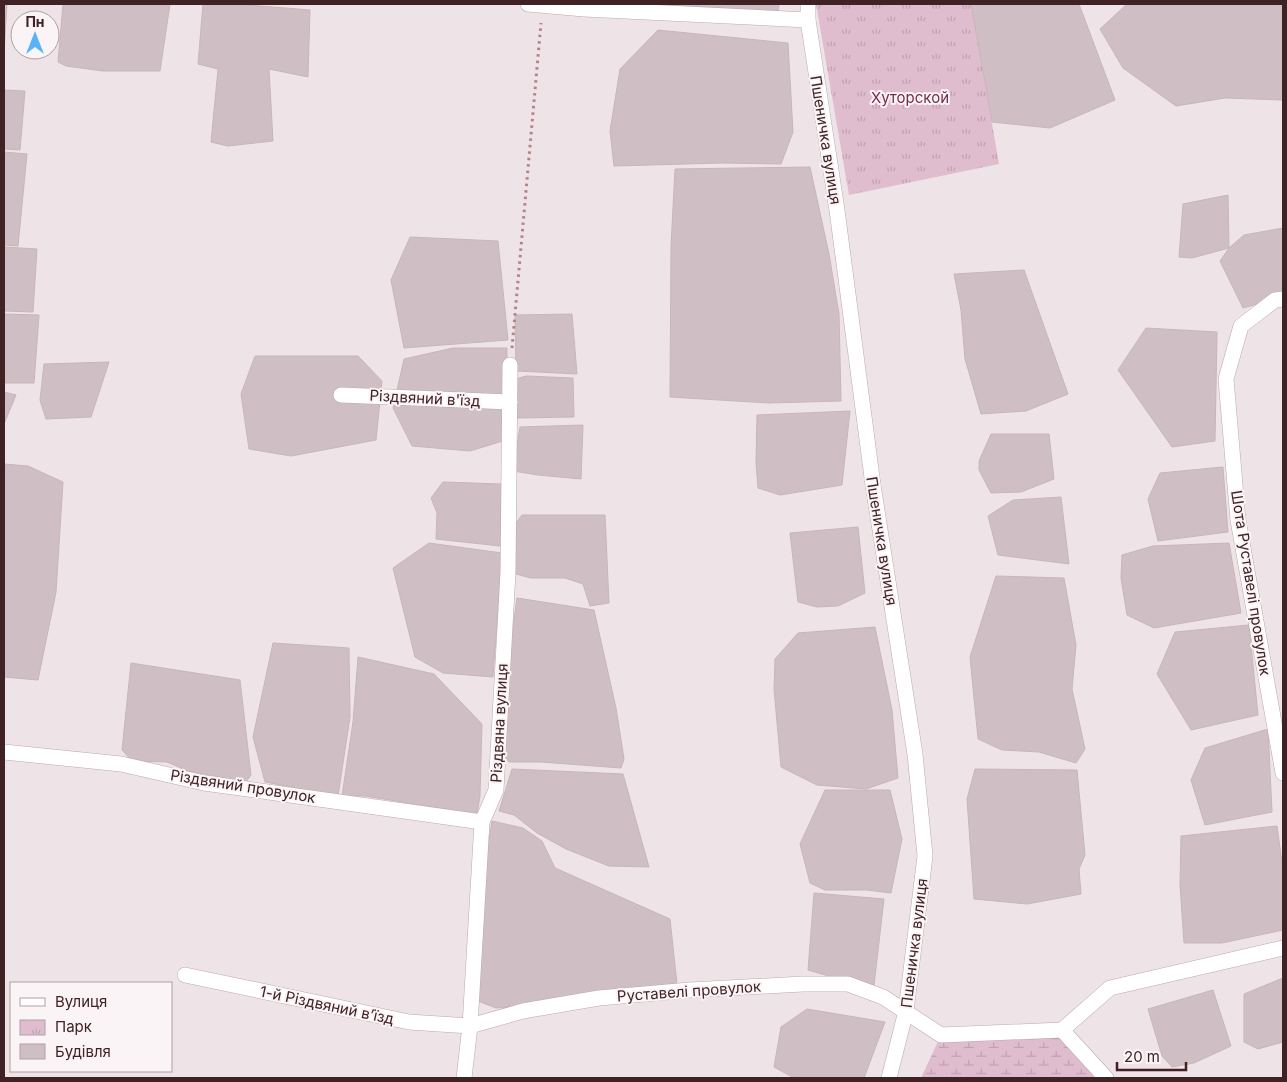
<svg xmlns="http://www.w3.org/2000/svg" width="1287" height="1082" font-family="Inter,sans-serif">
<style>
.wetland{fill:url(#wetland-marsh)}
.park{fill:url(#park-tufts)}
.building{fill:#cfbfc4;stroke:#c8b5ba}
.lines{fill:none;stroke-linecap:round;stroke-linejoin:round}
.minor-casing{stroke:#baa9ac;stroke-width:16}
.path{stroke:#b38389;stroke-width:3;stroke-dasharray:2.5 4;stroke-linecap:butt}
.minor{stroke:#fff;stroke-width:15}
.labels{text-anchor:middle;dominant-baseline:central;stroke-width:4;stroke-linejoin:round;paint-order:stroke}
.park-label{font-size:15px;fill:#792a4c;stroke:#faf4f6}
.street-label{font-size:15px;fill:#402225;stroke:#faf4f6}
</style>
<defs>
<pattern id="wetland-marsh" width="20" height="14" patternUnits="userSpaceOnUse" patternTransform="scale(1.25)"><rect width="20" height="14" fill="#e0bccf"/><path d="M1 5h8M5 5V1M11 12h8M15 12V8" fill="none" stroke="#c1a1b2"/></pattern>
<pattern id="park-tufts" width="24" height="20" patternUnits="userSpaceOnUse" patternTransform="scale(1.25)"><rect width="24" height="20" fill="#e0bccf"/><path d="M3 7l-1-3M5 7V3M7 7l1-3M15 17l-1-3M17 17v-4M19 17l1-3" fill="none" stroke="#c1a1b2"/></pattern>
</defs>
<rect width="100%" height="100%" fill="#eee3e6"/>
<!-- wetland -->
<path class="wetland" d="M1062,1030L1106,1078H921L941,1035Z"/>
<!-- park -->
<path class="park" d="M816,4H971L999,164L849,195Z"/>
<!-- building -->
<g class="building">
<path d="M4,4H7L4,52Z"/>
<path d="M63,4H170L160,71H103L66,66L58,62Z"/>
<path d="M203,4H236L310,10L308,77L269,69L273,141L228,146L211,142L218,69L198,64Z"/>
<path d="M658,4H779L778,13L658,5Z"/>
<path d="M971,4H1079L1115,100L1050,128L992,122Z"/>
<path d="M1127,4H1283V100L1225,98L1176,106L1123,68L1100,29Z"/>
<path d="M658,30L788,43L793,132L781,164L722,163L614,166L610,131L620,69Z"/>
<path d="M4,90L25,91L20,150L4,149Z"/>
<path d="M4,152L27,154L18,246L4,245Z"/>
<path d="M810,167L829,254L839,314L841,401L769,403L670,397L671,246L675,169Z"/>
<path d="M1228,195L1229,248L1192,258L1179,257L1183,204Z"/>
<path d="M1283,228V297L1243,308L1220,261L1229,248L1244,235Z"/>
<path d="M410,237L498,241L508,340L404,348L391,280Z"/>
<path d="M4,247L37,249L33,312L4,311Z"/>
<path d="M1024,270L1068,394L1026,411L981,414L965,359L961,310L954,274Z"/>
<path d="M4,314L39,315L34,383H4Z"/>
<path d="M572,314L577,374L516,371L515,315Z"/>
<path d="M1146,328L1217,332L1215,441L1172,447L1118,370Z"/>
<path d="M453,348H507L506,440L470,451L412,446L393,408L404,359Z"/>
<path d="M255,356H358L382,381L376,440L291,456L249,449L241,394Z"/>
<path d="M109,362L91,417L46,419L40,400L44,364Z"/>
<path d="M526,376L573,378L574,417L517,418L516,379Z"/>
<path d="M4,392L16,395L4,424Z"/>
<path d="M850,411L842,485L780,495L758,488L756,463L757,415Z"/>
<path d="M583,425L581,479L538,475L513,471L520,427Z"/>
<path d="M991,434H1049L1054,479L1021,492L991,493L979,470V461Z"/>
<path d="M4,464L28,466L63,482L56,592L38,680L4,677Z"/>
<path d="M1223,467L1228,532L1158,541L1148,499L1160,473Z"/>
<path d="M443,482L502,484L500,546L436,539L437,513L431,498Z"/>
<path d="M1061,497L1069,564L998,555L988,516L1013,500Z"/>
<path d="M522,515H605L609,603L590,606L583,584L565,578H531L512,573L513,527Z"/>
<path d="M858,527L865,593L838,606L817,607L798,602L790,533Z"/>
<path d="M429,543L502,553L493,677L443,673L415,657L393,568Z"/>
<path d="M1229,543L1241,613L1154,628L1127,615L1121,578L1122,555L1153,546Z"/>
<path d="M996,576L1064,578L1076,645L1072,689L1085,749L1076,763L1039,752L1002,750L978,739L970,657Z"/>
<path d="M517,598L594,610L616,708L624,759L621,768L541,762H509L501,751L507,669Z"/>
<path d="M1249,625L1258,715L1191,730L1157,674L1175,632Z"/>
<path d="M875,627L892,710L898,778L866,789L817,785L781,767L774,689L775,659L798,633Z"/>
<path d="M273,643L349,648L350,717L338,796L265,782L253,737Z"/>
<path d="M358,657L434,674L482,724L480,796L477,814L365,796H342L353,722Z"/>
<path d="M131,663L240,680L251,775L246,782L188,771L167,762L132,761L122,750Z"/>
<path d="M1268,729L1272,812L1205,825L1191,780L1205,748Z"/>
<path d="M512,769L623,774L649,867L609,866L566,849L537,833L514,815L499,811Z"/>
<path d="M975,769L1077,770L1085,855L1079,869L1081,894L1027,904L974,899L967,799Z"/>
<path d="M825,790H890L902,839L891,893L867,890H825L810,883L800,844Z"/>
<path d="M492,821L523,828L542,841L555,868L670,919L677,984L525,1006L496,1008L478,1001L484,872Z"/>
<path d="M1277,826L1283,870V930L1222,943H1184L1180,885L1181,836Z"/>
<path d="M814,893L884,899L874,985L839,979L808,970Z"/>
<path d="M1283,978V1042L1258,1049L1244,1042V994Z"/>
<path d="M1213,990L1231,1046L1194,1063L1172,1067L1162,1056L1148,1009Z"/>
<path d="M807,1009L885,1022L864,1078H794L774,1067L781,1027Z"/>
</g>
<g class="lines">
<defs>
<g id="minor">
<path d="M528,4L584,9L808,20"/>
<path d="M808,4V20L837,210L873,485L915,754L925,856L906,1011L889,1078"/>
<path d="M1283,299L1275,300L1241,326L1226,379L1238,520L1283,773"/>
<path d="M341,395L510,402"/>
<path d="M4,752L121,764L204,783L482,822"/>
<path d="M185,975L409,1022L470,1026L523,1011L599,998L690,990L803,984H848L883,997L941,1035L1062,1030L1110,988L1283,948"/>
<path d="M1062,1030L1106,1078"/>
<path d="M464,1078L470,1026L482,822L496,790L508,572L510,365"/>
</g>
</defs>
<!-- minor casing -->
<use href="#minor" class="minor-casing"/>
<!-- path -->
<path class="path" d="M512,348L541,23"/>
<!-- minor -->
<use href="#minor" class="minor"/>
</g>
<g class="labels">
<!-- park labels -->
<g class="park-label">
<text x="910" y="97">Хуторской</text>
</g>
<!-- street labels -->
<g class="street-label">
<text transform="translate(826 140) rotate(81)">Пшеничка вулиця</text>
<text transform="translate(425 398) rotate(3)">Різдвяний в'їзд</text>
<text transform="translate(882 541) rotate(81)">Пшеничка вулиця</text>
<text transform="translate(1251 583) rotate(81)">Шота Руставелі провулок</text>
<text transform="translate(499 723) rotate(-87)">Різдвяна вулиця</text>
<text transform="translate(243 786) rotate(9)">Різдвяний провулок</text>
<text transform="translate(914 943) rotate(-83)">Пшеничка вулиця</text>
<text transform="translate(689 991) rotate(-4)">Руставелі провулок</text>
<text transform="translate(327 1005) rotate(12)">1-й Різдвяний в’їзд</text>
</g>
</g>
<!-- border -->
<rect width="1287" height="1082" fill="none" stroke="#402225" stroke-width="10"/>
<!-- legend -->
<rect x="10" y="982" width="162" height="90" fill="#faf4f6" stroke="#b0a0a2"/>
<rect x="20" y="998" width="25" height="8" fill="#ffffff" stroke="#b0a0a2"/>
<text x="55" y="1007" font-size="15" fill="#402225">Вулиця</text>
<rect x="20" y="1020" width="25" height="15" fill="url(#park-tufts)" stroke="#b0a0a2"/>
<text x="55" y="1032" font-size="15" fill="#402225">Парк</text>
<rect x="20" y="1044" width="25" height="15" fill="#cfbfc4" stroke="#b0a0a2"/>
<text x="55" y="1057" font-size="15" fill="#402225">Будівля</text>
<!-- north arrow -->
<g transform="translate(35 35)"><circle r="24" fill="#faf4f6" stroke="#b0a0a2"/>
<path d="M0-4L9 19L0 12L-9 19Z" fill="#58b4f7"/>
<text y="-8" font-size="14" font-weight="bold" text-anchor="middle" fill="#402225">Пн</text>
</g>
<!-- scale -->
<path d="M1117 1062v8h69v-8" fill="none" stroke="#402225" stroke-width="2.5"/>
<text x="1124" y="1062" font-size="15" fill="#402225" stroke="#faf4f6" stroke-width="4" paint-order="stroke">20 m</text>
</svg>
